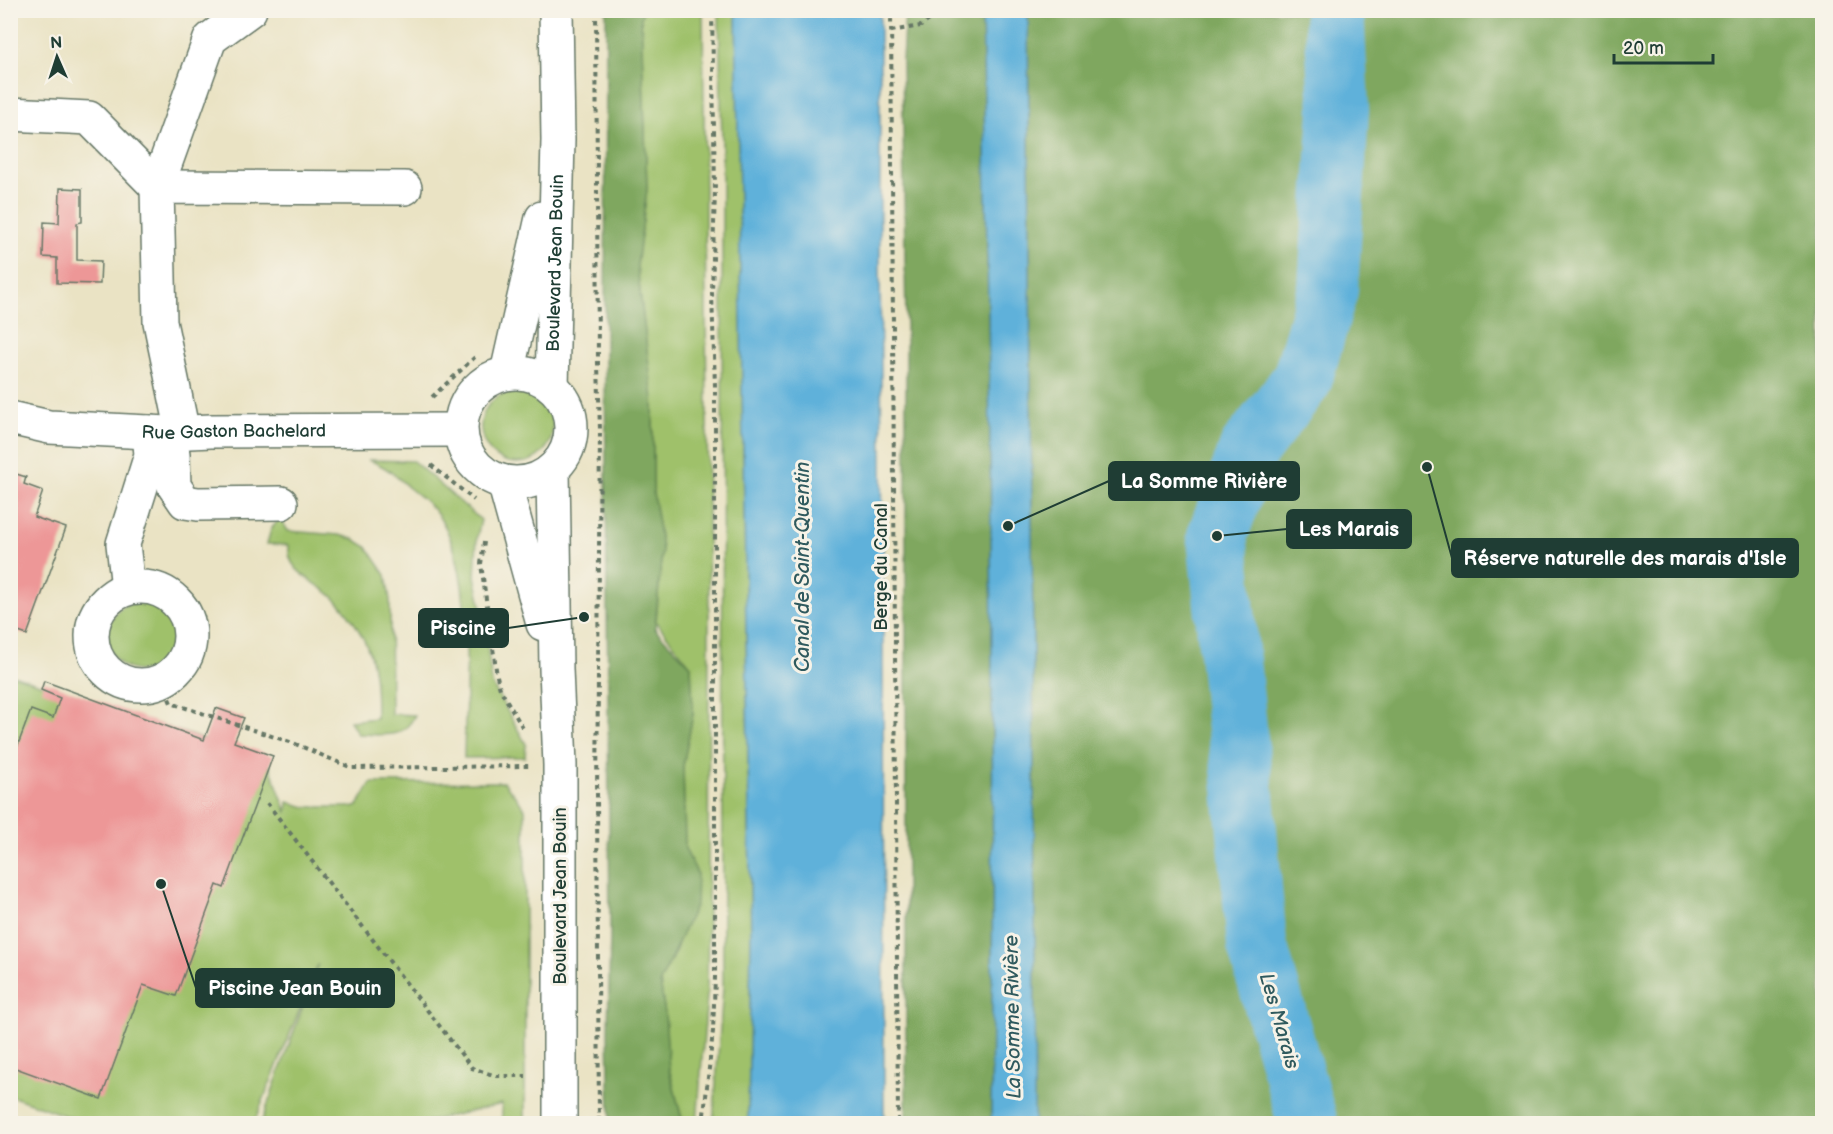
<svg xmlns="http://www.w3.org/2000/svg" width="1833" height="1134" font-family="'Balsamiq Sans',sans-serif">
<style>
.green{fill:#9fc16a;stroke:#5f7f4f;stroke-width:1.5}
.forest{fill:#7fa75e;stroke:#4f7249;stroke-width:1.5}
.water{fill:#5fb1da;stroke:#3f7787;stroke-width:1.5}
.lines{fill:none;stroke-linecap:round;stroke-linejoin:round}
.river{stroke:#5fb1da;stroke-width:60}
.building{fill:#ed9797}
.minor-casing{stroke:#676;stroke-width:36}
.path{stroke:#676;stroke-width:4;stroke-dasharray:4.5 4.5;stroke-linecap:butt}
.minor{stroke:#fff;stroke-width:33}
.labels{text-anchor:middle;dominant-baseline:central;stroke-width:6;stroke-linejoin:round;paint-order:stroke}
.street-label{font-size:18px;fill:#1f3d34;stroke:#f7f3e8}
.water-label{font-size:20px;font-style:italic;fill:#2f5a5e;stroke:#f7f3e8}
.leader{fill:none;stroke:#1f3d34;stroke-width:2}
.callout-dot{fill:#1f3d34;stroke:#f7f3e8;stroke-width:2}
.callout{fill:#1f3d34;stroke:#1f3d34;stroke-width:2}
.callout-label{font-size:20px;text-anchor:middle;font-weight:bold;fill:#fff}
</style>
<rect width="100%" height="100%" fill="#f7f3e8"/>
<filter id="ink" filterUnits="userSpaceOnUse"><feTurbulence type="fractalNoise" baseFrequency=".0167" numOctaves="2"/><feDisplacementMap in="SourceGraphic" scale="12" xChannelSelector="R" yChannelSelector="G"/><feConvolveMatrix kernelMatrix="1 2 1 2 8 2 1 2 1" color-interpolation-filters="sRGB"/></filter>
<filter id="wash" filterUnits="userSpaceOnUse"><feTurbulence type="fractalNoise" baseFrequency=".008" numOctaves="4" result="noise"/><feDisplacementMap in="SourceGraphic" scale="24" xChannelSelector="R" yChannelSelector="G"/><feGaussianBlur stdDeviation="1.35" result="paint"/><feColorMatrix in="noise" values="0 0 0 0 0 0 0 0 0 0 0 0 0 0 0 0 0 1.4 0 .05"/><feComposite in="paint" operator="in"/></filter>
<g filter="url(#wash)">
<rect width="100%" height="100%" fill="#eae3c4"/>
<!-- green -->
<g class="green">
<path d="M736,10L751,940L748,1123L713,1124L723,988L722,145L719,11Z"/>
<path d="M643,11H703L709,615L708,911L707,995L697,1123H683L668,1064L665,1014L660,982L676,950L697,873L685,849L683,766L693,714L691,666L656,622L662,549L653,493V400L637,266L647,189L641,17Z"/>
<circle cx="517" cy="427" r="36"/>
<path d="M368,460L413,461L481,520L477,537L475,576L484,620L492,684L526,744L525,757L464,758C465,692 478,559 433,509C426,501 417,494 409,488C395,475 386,466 368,460Z"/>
<path d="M280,518L288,531L339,535L354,539L367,547L386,575L390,600L391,714L415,715C403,741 382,734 358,734L350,721L376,718C376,690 376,661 362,636C354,621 344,607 332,596C316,581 285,572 289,545L267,544L271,529Z"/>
<circle cx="142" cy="636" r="35"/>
<path d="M13,675L268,761L287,813L288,802L306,807H357L371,783L504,782L525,809V1123H502V1104L421,1123H261L318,964L254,1123H86L11,1096L10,681Z"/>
</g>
<!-- forest -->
<g class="forest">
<path d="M606,11H643L641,17L647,189L637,266L653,400V493L662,549L655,629L691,666L693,714L683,766L685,849L697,873L696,904L660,982L665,1014L669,1070L683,1123H610L608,1033L610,934L605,365Z"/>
<path d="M905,11H982C991,381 995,753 991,1123H906V326L902,60Z"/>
<path d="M1028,11H1822V1123H1034L1035,924Z"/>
</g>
<!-- water -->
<g class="water">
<path d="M736,11H880V269L883,552L884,1123H748L751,940Z"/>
<path d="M982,11H1028L1035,924L1034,1124L991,1123C995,753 991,381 982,11Z"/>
</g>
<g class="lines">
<!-- river -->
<path class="river" d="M1308,1124L1257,945L1243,786L1217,536L1249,449L1302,380L1328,290L1339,110L1334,10"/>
</g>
<g id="blocks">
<!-- building -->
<g class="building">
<path d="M60,188L82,189V222L77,223V260L101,261L100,284L57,283V258L43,257L44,222L59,223Z"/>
<path d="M10,472L26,477L24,484L43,491L34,517L66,528L27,635L10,629Z"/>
<path d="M44,681L204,740L216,708L244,718L234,742L273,756L224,888L217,885L176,996L143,985L101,1099L10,1066V766L31,710L53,718L60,698L41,690Z"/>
</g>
</g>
</g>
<g filter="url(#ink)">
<use href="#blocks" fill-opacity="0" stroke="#676" stroke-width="1.5"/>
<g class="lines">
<defs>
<g id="minor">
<path d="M10,114L89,118L157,187L210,39L250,10"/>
<circle cx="516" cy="428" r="55"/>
<path d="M507,373L542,218"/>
<path id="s1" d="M552,386L558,140L556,10"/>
<path id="s2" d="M10,418L49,427L168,433L211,431L459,430"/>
<path d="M168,433L173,454L174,486L185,502L198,504L281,503"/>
<path d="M183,433L160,322L157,187L405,188"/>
<path d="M553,469L556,669L560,765V1124"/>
<path d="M504,482L543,624"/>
<circle cx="141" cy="636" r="49"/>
<path d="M128,588L123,544L151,455L149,432"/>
</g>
</defs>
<!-- minor casing -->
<use href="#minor" class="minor-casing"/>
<!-- path -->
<g class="path">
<path d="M596,10L598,364L600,430L597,798L599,1124"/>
<path d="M891,10L898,1124"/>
<path d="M891,31L921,26L943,10"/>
<path d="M432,397L475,357"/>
<path d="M431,465L474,500"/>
<path d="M484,542L481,564L497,676L500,689L524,730"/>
<path d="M162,682L171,703L293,743L352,768L529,766"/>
<path d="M267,803L472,1068L496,1076H526"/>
<path d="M703,1124L713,1031L715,977V386L712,293L715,190L712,10"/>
</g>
<!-- minor -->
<use href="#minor" class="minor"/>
</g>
</g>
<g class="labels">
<!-- street labels -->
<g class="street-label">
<text stroke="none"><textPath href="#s1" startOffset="123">Boulevard Jean Bouin</textPath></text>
<text stroke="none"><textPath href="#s2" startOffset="225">Rue Gaston Bachelard</textPath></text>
<text transform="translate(881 567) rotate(-90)">Berge du Canal</text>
<text transform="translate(560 896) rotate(-90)">Boulevard Jean Bouin</text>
</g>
<!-- water labels -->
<g class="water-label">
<text transform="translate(803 567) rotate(-90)">Canal de Saint-Quentin</text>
<text transform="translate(1013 1017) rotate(-91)">La Somme Rivière</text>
<text transform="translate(1279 1021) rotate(74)">Les Marais</text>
</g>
</g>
<!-- callouts -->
<path class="leader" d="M1008 526L1109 481M1217 536L1287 529M1427 467L1452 558M584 617L508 628M161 884L196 988"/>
<g class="callout-dot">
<circle cx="1008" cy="526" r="6"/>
<circle cx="1217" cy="536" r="6"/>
<circle cx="1427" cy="467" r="6"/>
<circle cx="584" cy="617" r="6"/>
<circle cx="161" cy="884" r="6"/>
</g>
<g class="callout">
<rect x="1109" y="462" width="190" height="38" rx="6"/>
<rect x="1287" y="510" width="124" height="38" rx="6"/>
<rect x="1452" y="539" width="346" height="38" rx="6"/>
<rect x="419" y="609" width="89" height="38" rx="6"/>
<rect x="196" y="969" width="198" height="38" rx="6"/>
</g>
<g class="callout-label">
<text x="1204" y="488">La Somme Rivière</text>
<text x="1349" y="536">Les Marais</text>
<text x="1625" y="565">Réserve naturelle des marais d'Isle</text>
<text x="463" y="635">Piscine</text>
<text x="295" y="995">Piscine Jean Bouin</text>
</g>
<!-- margin -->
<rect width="1833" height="1134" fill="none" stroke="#f7f3e8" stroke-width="36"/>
<!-- north arrow -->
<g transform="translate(57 57) rotate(357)" stroke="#f7f3e8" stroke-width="4.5" paint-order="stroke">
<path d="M0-4.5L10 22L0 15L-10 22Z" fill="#1f3d34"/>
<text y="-9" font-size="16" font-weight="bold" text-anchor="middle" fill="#1f3d34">N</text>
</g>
<!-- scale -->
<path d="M1614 54v9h99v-9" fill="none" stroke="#1f3d34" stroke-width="3"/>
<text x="1623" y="54" font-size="18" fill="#1f3d34" stroke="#f7f3e8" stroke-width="4.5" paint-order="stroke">20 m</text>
</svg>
